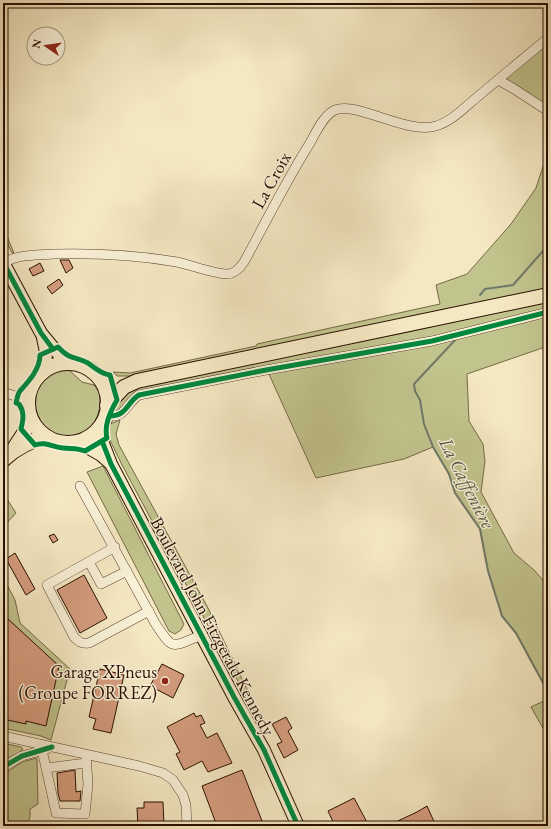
<svg xmlns="http://www.w3.org/2000/svg" width="551" height="829" font-family="'EB Garamond',serif">
<style>
.green{fill:#c2c48e;stroke:#766947}
.lines{fill:none;stroke-linecap:round;stroke-linejoin:round}
.stream{stroke:#6f7968;stroke-width:2}
.building{fill:#d59d7e;stroke:#2a0e00}
.minor-casing{stroke:#5c4430;stroke-width:10}
.major-casing{stroke:#2a0e00;stroke-width:14}
.highway-casing{stroke:#2a0e00;stroke-width:16}
.minor{stroke:#f8f0d7;stroke-width:9}
.major{stroke:#f4e8c2;stroke-width:12}
.highway{stroke:#f4e8c2;stroke-width:14}
.cycleway-casing{stroke:#f8f0d7;stroke-width:8}
.cycleway{stroke:#00873e;stroke-width:5}
.poi-dot{fill:#8f2418;stroke:#f8f0d7;stroke-width:1.5}
.labels{text-anchor:middle;dominant-baseline:central;stroke-width:3;stroke-linejoin:round;paint-order:stroke}
.street-label{font-size:18px;fill:#2a0e00;stroke:#f8f0d7}
.poi-label{font-size:18px;fill:#2a0e00;stroke:#f8f0d7;text-anchor:end}
.water-label{font-size:19px;font-style:italic;fill:#585645;stroke:#f8f0d7}
</style>
<rect width="100%" height="100%" fill="#f4e8c2"/>
<filter id="stains"><feTurbulence type="fractalNoise" baseFrequency=".005" numOctaves="4"/><feColorMatrix values="0 0 0 0 .2 0 0 0 0 .09 0 0 0 0 .02 0 0 0 .5 -.17"/></filter>
<radialGradient id="worn" r=".72"><stop offset=".6" stop-color="#630" stop-opacity="0"/><stop offset="1" stop-color="#630" stop-opacity=".3"/></radialGradient>
<!-- green -->
<g class="green">
<path d="M548,33V114L492,80Z"/>
<path d="M548,151V289L132,376H117L113,372L130,373L256,346L257,344L440,304L436,285L467,274L511,224L536,188Z"/>
<path d="M3,227L14,253H12L3,235Z"/>
<path d="M548,301V310L432,338L138,392L124,407L117,411L114,409L126,389L408,332Z"/>
<path d="M548,314V346L467,374L469,421L483,444L485,461L481,492L514,553L534,570L548,586V692L516,633L502,616L488,571L480,529L455,493L449,474L433,447L404,459L316,478L268,372Z"/>
<path d="M66,369L69,370L82,382L94,385C102,393 101,404 98,414C95,423 90,429 80,433C35,452 12,379 66,369Z"/>
<path d="M120,420L116,434L119,445L208,608L258,712L255,713L122,465L109,438L110,424Z"/>
<path d="M103,466L184,624L181,630L175,634L169,631L87,472Z"/>
<path d="M3,493L16,513L3,527Z"/>
<path d="M3,577L15,600L20,623L70,669L51,740L41,736L3,728Z"/>
<path d="M548,699V737L531,707Z"/>
<path d="M3,743L21,747L23,749L20,752L3,761Z"/>
<path d="M37,758L38,804L30,809V817L27,826H3V775L22,762Z"/>
</g>
<g class="lines">
<!-- stream -->
<g class="stream">
<path d="M480,295L485,289L513,285L543,251L548,240"/>
<path d="M457,338L414,384L415,391L420,400L424,424L433,447L449,474L455,493L480,529L488,571L502,616L516,633L548,692"/>
</g>
</g>
<!-- building -->
<g class="building">
<path d="M60,260H69L73,268L66,273Z"/>
<path d="M40,263L44,271L33,276L29,269Z"/>
<path d="M59,279L63,285L52,294L47,287Z"/>
<path d="M54,534L58,540L53,543L49,536Z"/>
<path d="M15,553L35,589L26,595L6,559Z"/>
<path d="M84,575L107,618L80,633L57,590Z"/>
<path d="M3,618L8,619L59,666L46,726L26,721V724L3,719Z"/>
<path d="M162,664L184,675L173,698L150,686Z"/>
<path d="M100,669L124,675L111,733L93,729L96,719L89,717Z"/>
<path d="M194,713L196,717L201,715L205,723L200,725L207,738L217,733L232,763L208,772L202,761L184,770L176,754L180,752L167,727Z"/>
<path d="M286,717L292,728L288,731L298,750L284,758L277,744L282,742L272,724Z"/>
<path d="M75,770L76,792L81,791L80,801H60L58,793L57,773Z"/>
<path d="M242,770L264,826H217L202,786Z"/>
<path d="M354,798L369,826H335L328,811Z"/>
<path d="M144,802H163L164,826H138L137,808H144Z"/>
<path d="M427,806L436,826H387L417,812Z"/>
</g>
<g class="lines">
<defs>
<g id="minor">
<path d="M498,80L511,87L548,111"/>
<path d="M3,263C19,254 37,255 54,254C95,253 136,255 177,262C191,265 214,274 227,274C235,274 240,268 244,262C266,222 286,181 310,143C316,132 323,117 333,111C354,99 405,135 436,126C452,121 464,108 476,98C500,78 524,58 548,38"/>
<path d="M3,392L18,397L28,406"/>
<path d="M18,397L29,392"/>
<path d="M105,415C126,420 125,404 139,395L266,370L432,341L548,312"/>
<path d="M80,486L155,623C174,652 171,647 202,635"/>
<path d="M115,547L47,585L74,637C79,642 81,644 89,643L149,611"/>
<path d="M89,562L101,584L127,571"/>
<path d="M3,736L139,766L163,773L173,780L183,795L186,805L187,826"/>
<path d="M42,750L56,813L85,814L88,784L86,755"/>
<path d="M3,767L22,756L47,749"/>
<path d="M46,768L86,763"/>
</g>
<g id="major">
<path d="M3,262L41,333L66,363"/>
<path d="M43,338L46,352L45,370"/>
<path d="M102,424V441L111,464L234,697L264,750L298,826"/>
<path d="M78,442L101,455L110,463"/>
</g>
<g id="highway">
<circle cx="68" cy="403" r="40"/>
<path d="M107,405L124,387L137,381L548,295"/>
<path d="M13,450L24,433L30,417"/>
<path d="M3,460C15,449 31,440 47,437"/>
</g>
</defs>
<!-- minor casing -->
<use href="#minor" class="minor-casing"/>
<!-- major casing -->
<use href="#major" class="major-casing"/>
<!-- highway casing -->
<use href="#highway" class="highway-casing"/>
<!-- minor -->
<use href="#minor" class="minor"/>
<!-- major -->
<use href="#major" class="major"/>
<!-- highway -->
<use href="#highway" class="highway"/>
<defs>
<g id="cycleway">
<path d="M3,262L41,333L53,349"/>
<path d="M58,347C70,360 74,356 88,363C95,368 101,374 110,375L117,400C111,410 104,426 107,438L85,451C77,448 71,449 63,448C53,447 45,441 35,445L21,429C23,420 25,413 19,404L16,403C17,399 18,393 20,391C29,381 40,369 40,355Z"/>
<path d="M110,416C127,416 127,402 139,395L266,370L432,341L548,312"/>
<path d="M102,441L111,464L234,697L264,750L298,826"/>
<path d="M3,767L22,756L52,747"/>
</g>
</defs>
<!-- cycleway casing -->
<use href="#cycleway" class="cycleway-casing"/>
<!-- cycleway -->
<use href="#cycleway" class="cycleway"/>
</g>
<!-- markers -->
<circle class="poi-dot" cx="165" cy="681" r="4"/>
<g class="labels">
<!-- street labels -->
<g class="street-label">
<text transform="translate(271 180) rotate(-61)">La Croix</text>
<text transform="translate(213 626) rotate(62)">Boulevard John Fitzgerald Kennedy</text>
</g>
<!-- poi labels -->
<g class="poi-label">
<text x="157" y="671">Garage XPneus<tspan x="157" dy="21">(Groupe FORREZ)</tspan></text>
</g>
<!-- water labels -->
<g class="water-label">
<text transform="translate(467 483) rotate(63)">La Caffenière</text>
</g>
</g>
<!-- margin -->
<rect width="551" height="829" fill="none" stroke="#f4e8c2" stroke-width="16"/>
<rect x="4" y="4" width="543" height="821" fill="none" stroke="#2a0e00" stroke-width="2"/>
<rect x="8" y="8" width="535" height="813" fill="none" stroke="#2a0e00"/>
<!-- north arrow -->
<g transform="translate(46 46) rotate(283)"><circle r="19" fill="#f8f0d7" stroke="#a69681"/>
<path d="M0-3L7 15L0 10L-7 15Z" fill="#8f2418"/>
<text y="-6" font-size="11" font-weight="bold" text-anchor="middle" fill="#2a0e00">N</text>
</g>
<rect width="100%" height="100%" filter="url(#stains)"/>
<rect width="100%" height="100%" fill="url(#worn)"/>
</svg>
